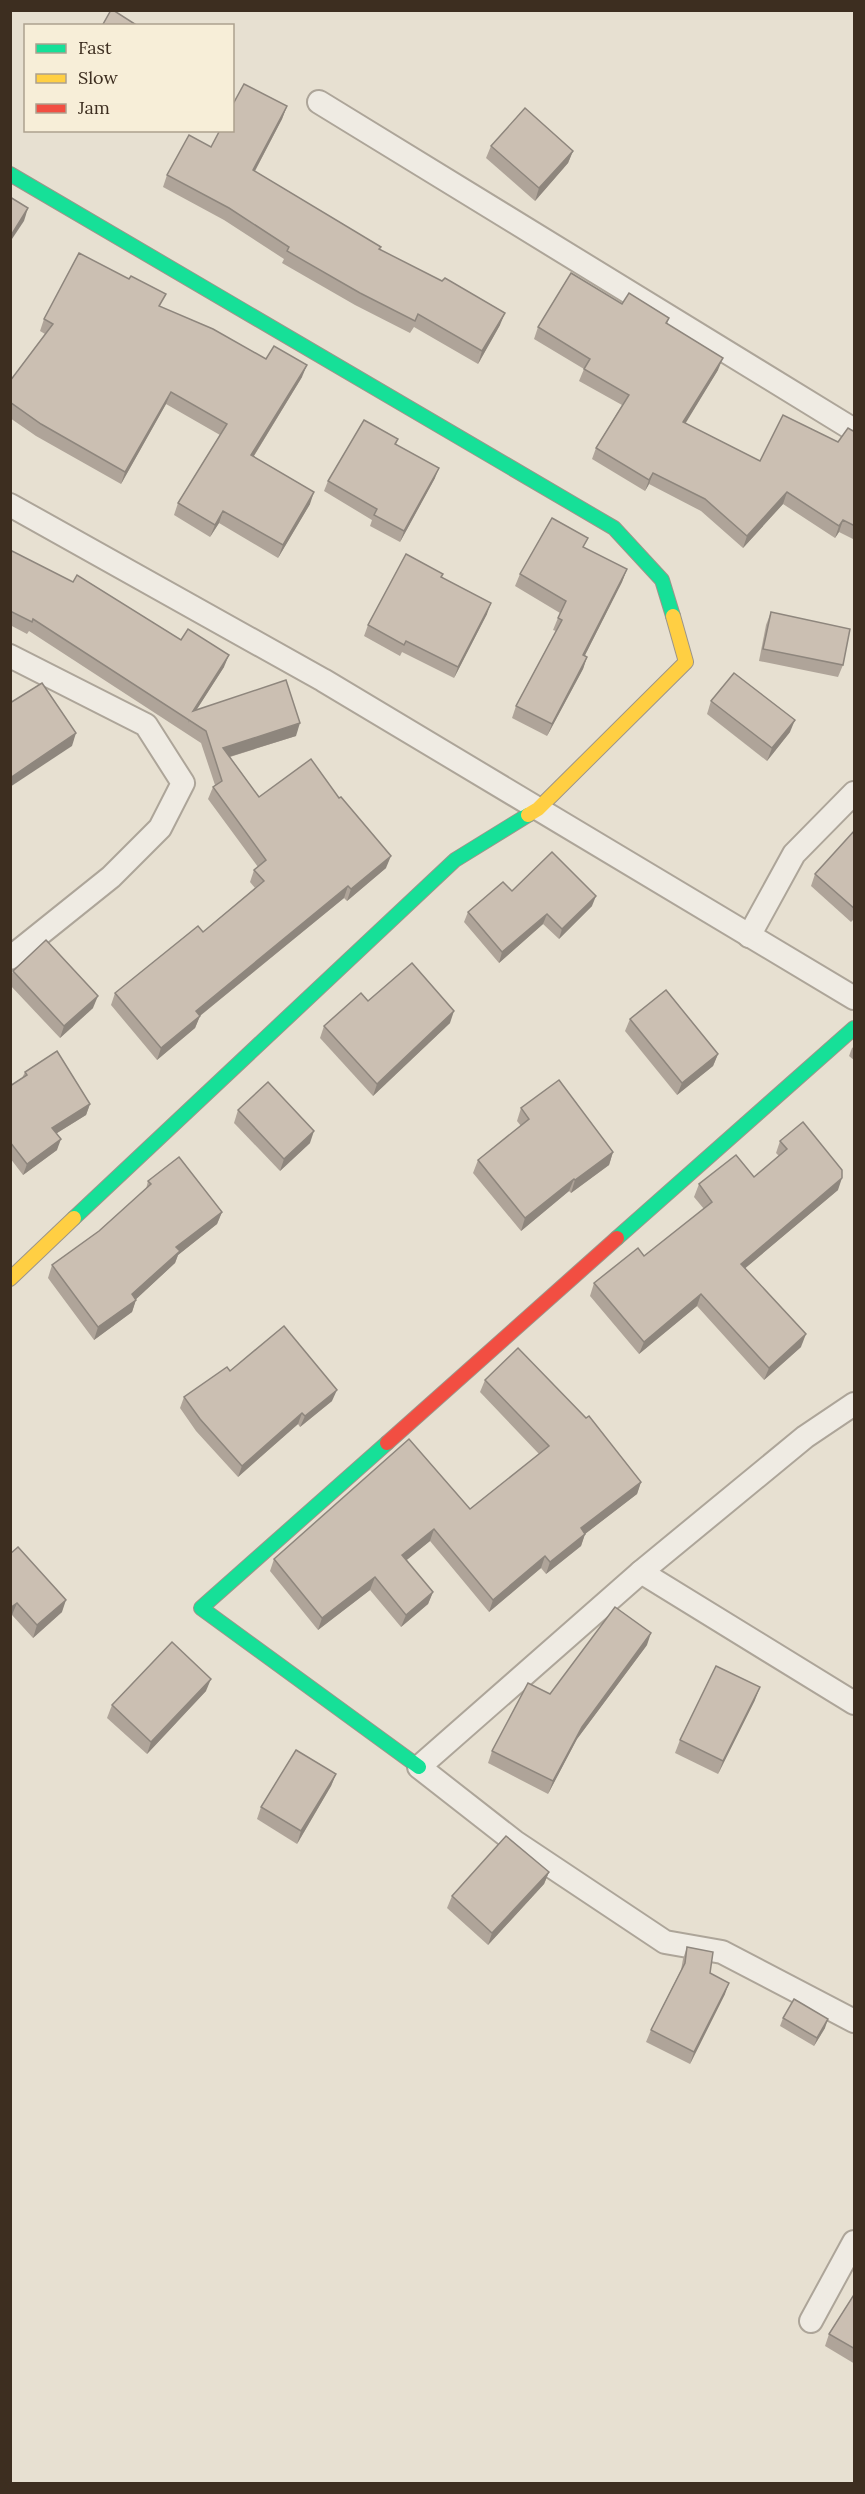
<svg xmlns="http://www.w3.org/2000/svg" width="865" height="2494" font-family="Lora,serif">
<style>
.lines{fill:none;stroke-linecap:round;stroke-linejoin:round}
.street-casing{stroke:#ada599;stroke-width:26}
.fast-casing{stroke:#9c958a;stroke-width:16}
.slow-casing{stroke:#9c958a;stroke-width:16}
.jam-casing{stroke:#9c958a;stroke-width:16}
.street{stroke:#efebe3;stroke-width:22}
.fast{stroke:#16e098;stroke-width:14}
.slow{stroke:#ffcf43;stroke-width:14}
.jam{stroke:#f24e42;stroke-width:14}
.wall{fill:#afa499}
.shaded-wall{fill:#8e867d}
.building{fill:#cbbfb2;stroke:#8e867d;stroke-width:1.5}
</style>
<rect width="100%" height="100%" fill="#e7e0d1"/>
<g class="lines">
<defs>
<g id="street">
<path d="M319,102L854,430"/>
<path d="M10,505L323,680L854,998"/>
<path d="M10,656L146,725L183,783L160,828L111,877L10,958"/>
<path d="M749,936L794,854L854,793"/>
<path d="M641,1572L805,1437L854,1404"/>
<path d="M854,1703L641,1572L419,1767L515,1842L665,1942L722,1952L854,2021"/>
<path d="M811,2321L854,2242"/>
</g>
<g id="fast">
<path d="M10,174L614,528L662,580L673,616"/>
<path d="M74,1218L455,860L528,815"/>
<path d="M617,1238L854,1028"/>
<path d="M387,1443L201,1608L419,1767"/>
</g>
<g id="slow">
<path d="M528,815L538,809L686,662L673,616"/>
<path d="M10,1279L74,1218"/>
</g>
<path id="jam" d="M387,1443L617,1238"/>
</defs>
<!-- street casing -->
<use href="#street" class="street-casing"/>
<!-- fast casing -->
<use href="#fast" class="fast-casing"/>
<!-- slow casing -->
<use href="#slow" class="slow-casing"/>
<!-- jam casing -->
<use href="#jam" class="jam-casing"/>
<!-- street -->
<use href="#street" class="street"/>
<!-- fast -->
<use href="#fast" class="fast"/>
<!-- slow -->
<use href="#slow" class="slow"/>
<!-- jam -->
<use href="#jam" class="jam"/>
</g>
<!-- wall -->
<g class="wall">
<path d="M287,106L282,119L255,171L500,325L478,364L414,327L410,333L355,305L282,263L284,259L224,220L163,187L167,175L211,147Z"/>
<path d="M491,146L573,151L568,163L535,201L486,158Z"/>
<path d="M622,304L669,318L667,324L718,370L685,423L760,461L838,442L855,432V540L839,532L835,538L783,504L743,548L701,511L649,484L645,491L592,459L596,448L622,405L579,381L584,369L534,339L538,327Z"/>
<path d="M160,307L302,377L254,456L310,504L278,558L219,523L210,537L174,515L178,503L220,435L166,404L121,484L36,436L10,418V381L45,334L40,331L44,319Z"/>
<path d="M398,439L396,444L435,478L400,542L370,526L372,520L324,491L328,481Z"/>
<path d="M585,548L627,569L622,582L585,655L587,657L583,669L547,736L512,718L516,706L556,631L553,630L560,613L515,586L520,574Z"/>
<path d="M10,554L224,667L197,709L296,736L230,757L259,797L386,868L347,901L344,898L200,1016L195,1028L157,1060L111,1005L115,993L203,932L255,888L250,882L254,870L258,867L208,799L213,787L215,785L201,743L29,631L27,634L10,625Z"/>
<path d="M441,578L487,614L454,678L402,652L400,656L364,636L368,625Z"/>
<path d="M771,612L843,665L838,677L759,661L766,625Z"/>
<path d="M711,701L790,732L767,761L707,714Z"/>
<path d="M855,830V918L851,922L811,886L815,874Z"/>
<path d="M512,891L592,906L559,939L543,924L499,963L464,922L468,912Z"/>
<path d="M13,971L93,1008L60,1038L10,985V978Z"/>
<path d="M368,1001L450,1023L373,1096L320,1038L324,1026Z"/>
<path d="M630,1019L718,1054L713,1066L677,1095L625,1031Z"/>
<path d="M855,1046V1061L849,1056L852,1048Z"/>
<path d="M25,1072L90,1104L86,1115L57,1133V1150L23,1175L10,1158V1086L22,1078Z"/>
<path d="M521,1108L613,1152L609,1165L571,1193L569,1191L521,1231L473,1173L478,1160L521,1126L517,1121Z"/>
<path d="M238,1110L310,1143L280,1171L234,1123Z"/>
<path d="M780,1141L838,1190L745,1268L801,1347L764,1380L697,1306L639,1354L590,1296L594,1283L644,1256L704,1209L694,1197L699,1184L754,1177L779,1156L776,1153Z"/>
<path d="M148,1181L222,1212L217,1224L178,1255L175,1263L136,1299L132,1312L94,1340L48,1278L52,1265L99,1231L146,1189Z"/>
<path d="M230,1371L332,1401L300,1427L298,1424L238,1477L196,1431L180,1408L184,1397Z"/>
<path d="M485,1380L641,1482L637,1494L585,1534L581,1546L546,1574L541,1568L489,1612L430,1541L406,1560L433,1592L428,1604L401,1627L370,1590L318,1630L270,1571L274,1559L470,1509L539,1454L480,1392Z"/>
<path d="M10,1554L62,1612L33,1638L12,1615L10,1616Z"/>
<path d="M647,1645L577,1739L548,1794L488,1763L492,1751L550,1694Z"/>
<path d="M206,1691L147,1754L107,1718L112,1705Z"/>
<path d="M755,1700L718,1774L675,1753L680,1740Z"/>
<path d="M336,1774L331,1786L297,1844L257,1819L261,1807Z"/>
<path d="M549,1872L544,1884L488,1945L447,1908L452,1896Z"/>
<path d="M687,1947L725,1994L690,2064L646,2042L651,2030L681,1970L683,1959Z"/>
<path d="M783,2018L825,2028L814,2046L780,2026Z"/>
<path d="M855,2293V2364L825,2346L829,2334Z"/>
</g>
<!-- shaded-wall -->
<g class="shaded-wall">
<path d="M287,106L282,119L249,182L253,170Z"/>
<path d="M573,151L568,163L535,201L539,188Z"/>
<path d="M28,208L24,221L10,242V237Z"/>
<path d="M505,313L500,325L478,364L482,351Z"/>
<path d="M723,358L718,370L679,434L683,422Z"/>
<path d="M307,365L302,377L247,467L251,455Z"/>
<path d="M171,392L166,404L121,484L125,472Z"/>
<path d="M439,468L435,478L400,542L404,531Z"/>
<path d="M653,473L649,484L645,491L649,480Z"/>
<path d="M314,492L310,504L278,558L283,545Z"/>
<path d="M787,492L783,504L743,548L747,536Z"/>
<path d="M223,511L219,523L210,537L215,525Z"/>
<path d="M843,520L839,532L835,538L839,526Z"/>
<path d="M627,569L622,582L579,667L583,655Z"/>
<path d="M491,603L487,614L454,678L458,667Z"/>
<path d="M229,655L224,667L188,723L193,711Z"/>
<path d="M587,657L583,669L547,736L552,724Z"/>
<path d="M795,720L790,732L767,761L772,748Z"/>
<path d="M300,723L296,736L219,760L223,748Z"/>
<path d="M76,733L72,746L10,787V778Z"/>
<path d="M391,856L386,868L347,901L351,889Z"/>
<path d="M348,886L344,898L191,1023L196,1011Z"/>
<path d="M596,896L592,906L559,939L562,929Z"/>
<path d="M547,914L543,924L499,963L502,952Z"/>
<path d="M98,996L93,1008L60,1038L64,1026Z"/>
<path d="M454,1011L450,1023L373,1096L377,1084Z"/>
<path d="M200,1016L195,1028L157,1060L161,1048Z"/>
<path d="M718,1054L713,1066L677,1095L682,1083Z"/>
<path d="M90,1104L86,1115L49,1138L52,1128Z"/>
<path d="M314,1131L310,1143L280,1171L284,1159Z"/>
<path d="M61,1139L57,1150L23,1175L27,1164Z"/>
<path d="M613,1152L609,1165L571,1193L575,1180Z"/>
<path d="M842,1178L838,1190L736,1276L741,1264Z"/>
<path d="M574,1179L569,1191L521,1231L525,1218Z"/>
<path d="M222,1212L217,1224L178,1255L175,1263L132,1303L136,1300L132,1312L94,1340L98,1327L132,1294L176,1247Z"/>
<path d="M701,1294L697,1306L639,1354L644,1342Z"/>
<path d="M806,1334L801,1347L764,1380L769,1368Z"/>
<path d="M337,1390L332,1401L300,1427L305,1416Z"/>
<path d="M302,1413L298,1424L238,1477L242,1466Z"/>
<path d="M641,1482L637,1494L585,1534L581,1546L546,1574L550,1562L581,1528Z"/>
<path d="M434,1529L430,1541L397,1568L402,1555Z"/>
<path d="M545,1556L541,1568L489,1612L493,1600Z"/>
<path d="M375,1577L370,1590L318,1630L322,1618Z"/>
<path d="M433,1592L428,1604L401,1627L406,1615Z"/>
<path d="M66,1600L62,1612L33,1638L37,1625Z"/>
<path d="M17,1603L12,1615L10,1616V1608Z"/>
<path d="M651,1633L647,1645L577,1739L548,1794L553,1781L582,1727Z"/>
<path d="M211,1679L206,1691L147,1754L151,1742Z"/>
<path d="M760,1687L755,1700L718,1774L723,1761Z"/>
<path d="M336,1774L331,1786L297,1844L301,1831Z"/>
<path d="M549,1872L544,1884L488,1945L492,1933Z"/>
<path d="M729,1983L725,1994L690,2064L694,2052Z"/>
<path d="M828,2019L825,2028L814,2046L817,2038Z"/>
</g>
<!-- building -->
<g class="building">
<path d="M111,10H113L138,26H102Z"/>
<path d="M244,84L287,106L253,170L381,247L379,249L442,281L445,278L505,313L482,351L418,314L415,321L360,293L287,251L289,247L229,208L167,175L189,135L211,147L220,130H232V106Z"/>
<path d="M525,108L573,151L539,188L491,146Z"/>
<path d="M10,197L28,208L10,237Z"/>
<path d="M79,253L129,279L131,276L166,294L159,306L213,329L266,359L274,346L307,365L251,455L314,492L283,545L223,511L215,525L178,503L227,424L171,392L125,472L41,424L10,402V381L53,324L44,319Z"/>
<path d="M571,273L622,304L629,293L669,318L666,323L723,358L683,422L760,461L783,415L838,442L848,428L855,432V526L843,520L839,526L787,492L747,536L705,499L653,473L649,480L596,448L629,395L584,369L590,359L538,327Z"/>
<path d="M364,420L398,439L395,444L439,468L404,531L374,515L377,509L328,481Z"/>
<path d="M552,518L588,538L583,547L627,569L583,655L587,657L552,724L516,706L562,620L558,618L566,601L520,574Z"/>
<path d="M12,551L73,582L77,575L181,640L188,629L229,655L193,711L286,680L300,723L223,748L259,797L311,759L339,798L341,797L391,856L351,889L348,886L196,1011L200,1016L161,1048L115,993L198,926L203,932L264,881L254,870L266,860L213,787L222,781L206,731L33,619L32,622L10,611V554Z"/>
<path d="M406,554L443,574L441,577L491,603L458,667L406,641L404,645L368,625Z"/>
<path d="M771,612L850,629L843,665L763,649Z"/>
<path d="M734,673L795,720L772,748L711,701Z"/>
<path d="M42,683L76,733L10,778V703Z"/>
<path d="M855,830V909L815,874Z"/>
<path d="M552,852L596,896L562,929L547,914L502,952L468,912L503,882L512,891Z"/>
<path d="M46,940L98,996L64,1026L13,971Z"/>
<path d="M412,963L454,1011L377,1084L324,1026L361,993L368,1001Z"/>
<path d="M666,990L718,1054L682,1083L630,1019Z"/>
<path d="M57,1051L90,1104L52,1128L61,1139L27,1164L10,1142V1086L27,1075L25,1072Z"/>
<path d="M559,1080L613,1152L575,1180L574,1179L525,1218L478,1160L529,1119L521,1108Z"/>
<path d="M268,1082L314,1131L284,1159L238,1110Z"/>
<path d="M803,1122L842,1170V1178L741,1264L806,1334L769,1368L701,1294L644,1342L594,1283L638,1248L644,1256L712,1202L699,1184L736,1155L754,1177L787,1149L780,1141Z"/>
<path d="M179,1157L222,1212L176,1247L180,1251L132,1294L136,1300L98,1327L52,1265L99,1231L151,1184L148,1181Z"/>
<path d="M284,1326L337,1390L305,1416L302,1413L242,1466L200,1419L184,1397L227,1367L230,1371Z"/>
<path d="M518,1348L586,1418L589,1416L641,1482L581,1528L585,1534L550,1562L545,1556L493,1600L434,1529L402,1555L433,1592L406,1615L375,1577L322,1618L274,1559L409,1439L470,1509L549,1446L485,1380Z"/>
<path d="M18,1547L66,1600L37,1625L17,1603L10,1608V1554Z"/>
<path d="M615,1607L651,1633L582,1727L553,1781L492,1751L528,1683L550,1694Z"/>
<path d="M172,1642L211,1679L151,1742L112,1705Z"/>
<path d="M716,1666L760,1687L723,1761L680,1740Z"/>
<path d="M296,1750L336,1774L301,1831L261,1807Z"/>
<path d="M506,1836L549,1872L492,1933L452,1896Z"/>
<path d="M687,1947L713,1952L710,1973L729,1983L694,2052L651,2030L685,1963Z"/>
<path d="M794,1999L828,2019L817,2038L783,2018Z"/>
<path d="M855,2293V2349L829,2334Z"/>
</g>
<!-- border -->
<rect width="865" height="2494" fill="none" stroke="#3d2e20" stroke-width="24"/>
<!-- legend -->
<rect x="24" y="24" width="210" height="108" fill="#f7eed8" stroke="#ada18e" stroke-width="1.5"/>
<rect x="36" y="44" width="30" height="9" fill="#16e098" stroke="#ada18e" stroke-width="1.5"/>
<text x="78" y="54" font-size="18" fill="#3d2e20">Fast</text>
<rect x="36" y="74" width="30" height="9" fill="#ffcf43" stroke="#ada18e" stroke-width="1.5"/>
<text x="78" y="84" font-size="18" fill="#3d2e20">Slow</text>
<rect x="36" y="104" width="30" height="9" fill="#f24e42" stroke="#ada18e" stroke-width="1.5"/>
<text x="78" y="114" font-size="18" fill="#3d2e20">Jam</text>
</svg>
